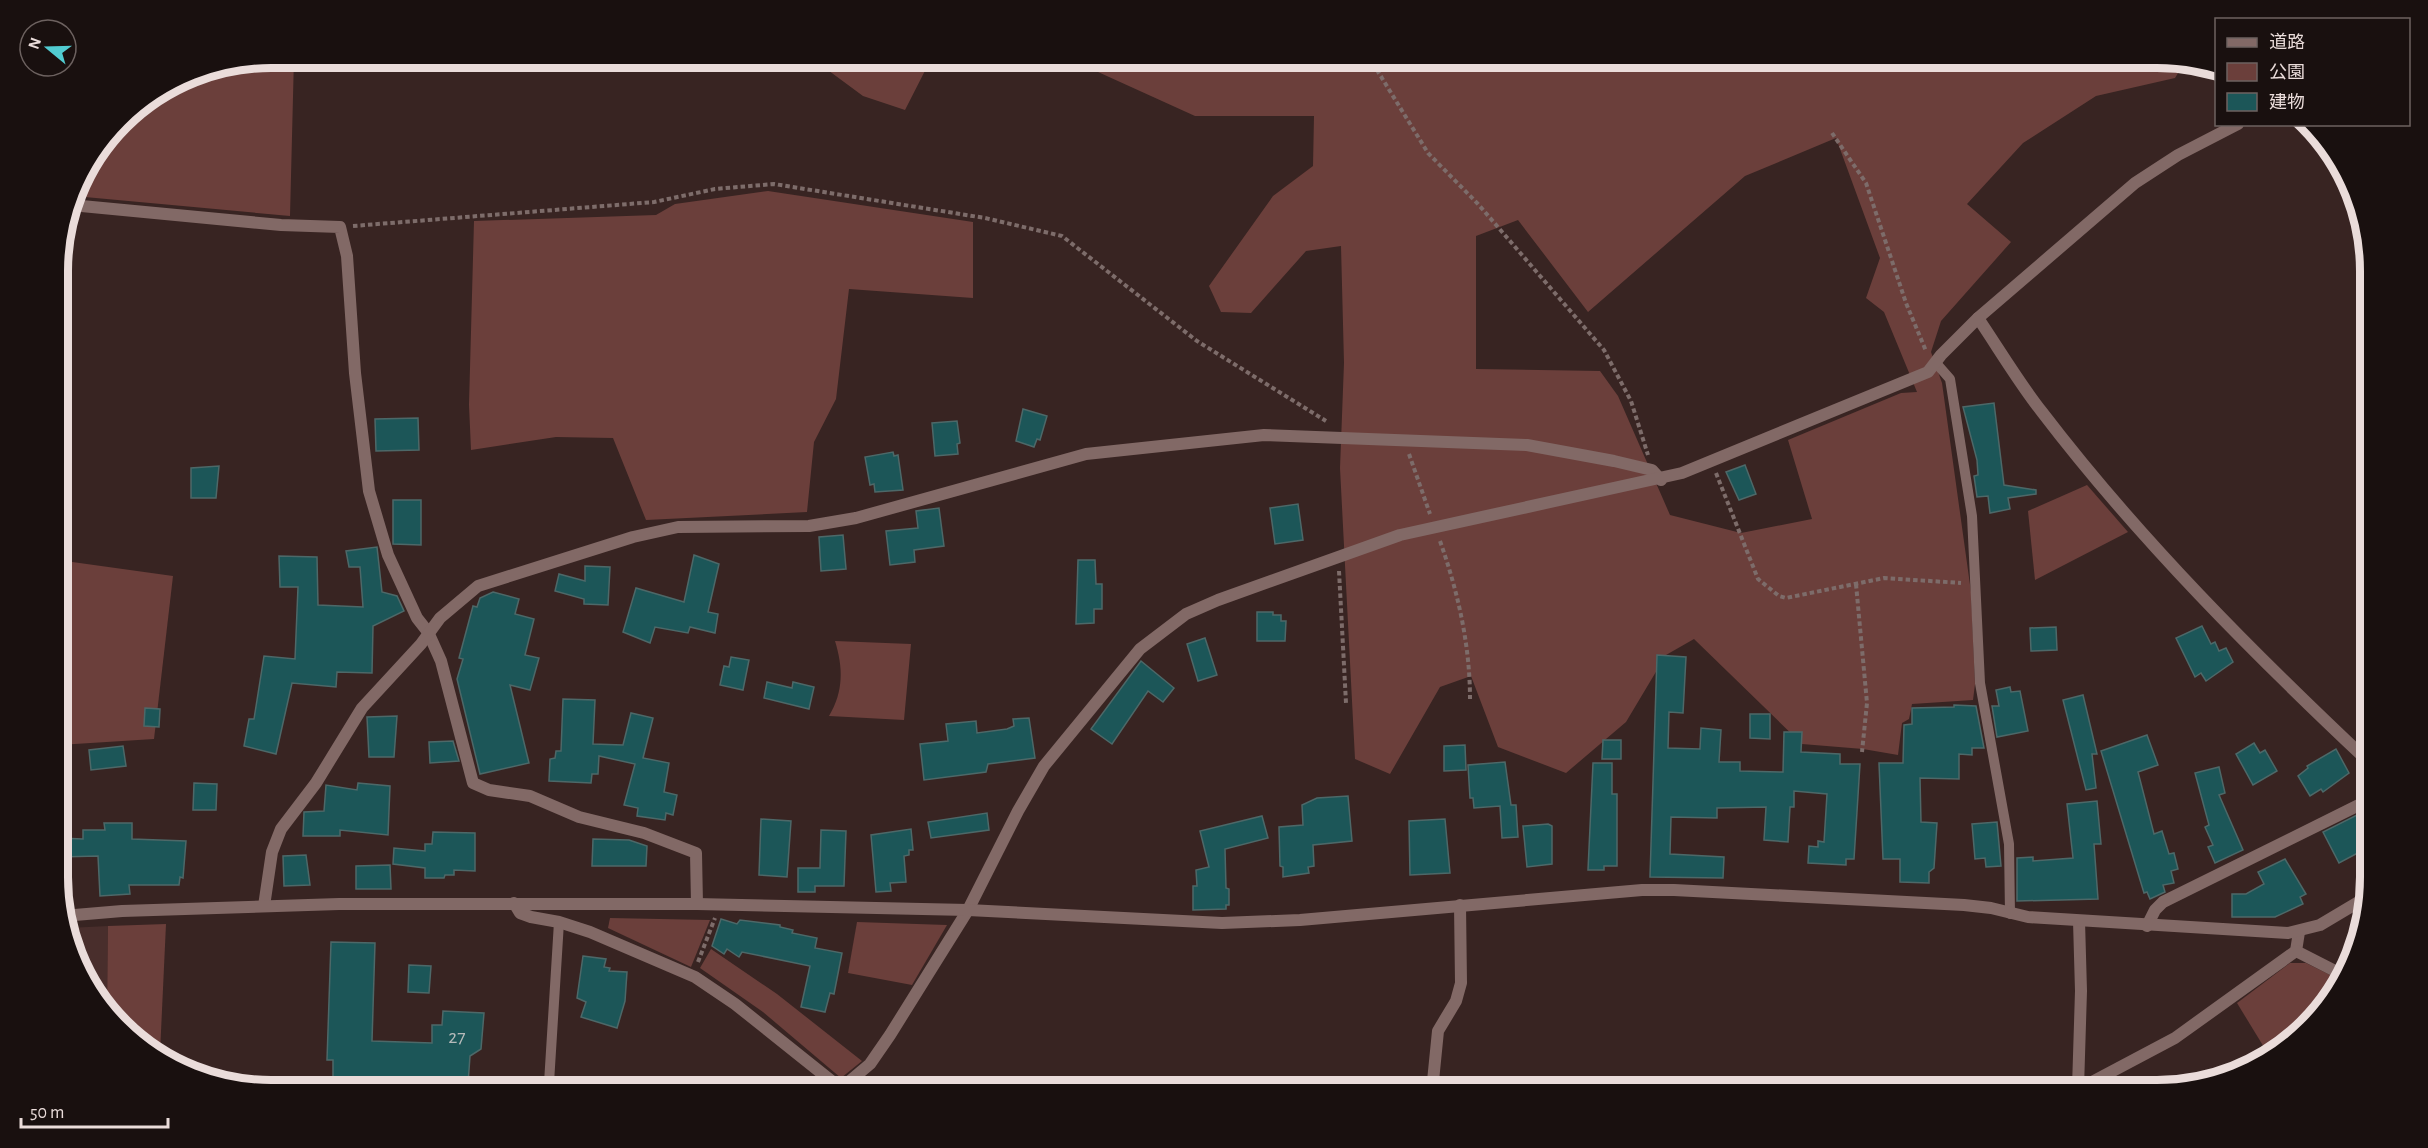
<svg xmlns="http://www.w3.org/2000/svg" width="2428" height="1148" font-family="'Alegreya Sans','Noto Sans JP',sans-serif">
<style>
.built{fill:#492e2c}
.green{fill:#6b3f3b;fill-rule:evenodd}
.building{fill:#1c5658;stroke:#4d6868;stroke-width:1.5}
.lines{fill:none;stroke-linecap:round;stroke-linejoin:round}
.path{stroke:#7d6c6a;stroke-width:4;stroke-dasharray:4.5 3;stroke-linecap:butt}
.service{stroke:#826966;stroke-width:10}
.minor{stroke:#826966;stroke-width:12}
.tertiary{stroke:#826966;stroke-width:12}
.labels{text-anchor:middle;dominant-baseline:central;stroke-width:4.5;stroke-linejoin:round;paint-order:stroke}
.number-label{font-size:20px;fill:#b6baba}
.rim{fill:none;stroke:#eadcda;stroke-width:8}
</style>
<rect width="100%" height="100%" fill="#382422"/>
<!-- built -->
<path class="built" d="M108,926L107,1012L101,1007L68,928Z"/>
<!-- green -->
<g class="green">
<path d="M270,57H294L290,216L74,196C87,146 141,94 188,74C208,65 247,61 270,57Z"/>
<path d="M799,57H932L905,110L863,96L821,65Z"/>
<path d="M1065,57H2158L2185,62L2175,78L2096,96L2023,143L1967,204L2011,242L1941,321L1931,352L1942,383L1971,592L1975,684L1973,700L1912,704L1909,719L1902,723L1898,755L1863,749L1802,744L1694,639L1666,655L1626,722L1566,773L1498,747L1471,676L1440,687L1390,774L1355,759L1340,468L1344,363L1341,246L1306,251L1251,313L1221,312L1209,286L1273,196L1313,166L1314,116H1195ZM1836,138L1880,258L1866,298L1884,312L1917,392L1901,393L1788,440L1812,519L1741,533L1670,515L1618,396L1600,371L1476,369V236L1518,220L1588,312L1745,176Z"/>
<path d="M768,191L973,222V298L849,289L836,399L814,442L807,512L646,520L613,438L556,437L471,450L469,405L474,221L656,215L675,204Z"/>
<path d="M2087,485L2128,532L2035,580L2028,511Z"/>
<path d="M58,560L173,576L154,739L59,745Z"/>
<path d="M835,641L911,644L904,720L829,716C844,691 843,667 835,641Z"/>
<path d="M610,918L710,920L691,967L608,928Z"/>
<path d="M857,922L947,925L912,985L848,973Z"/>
<path d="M166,924L160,1053L107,1012L108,926Z"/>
<path d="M711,949L777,994L862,1061L841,1078L763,1012L700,968Z"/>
<path d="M2290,963H2306L2342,981L2327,1008L2277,1055L2270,1057L2237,1003Z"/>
</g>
<!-- building -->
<g class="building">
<path d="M1994,403L2004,485L2036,490V494L2008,498L2010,509L1990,513L1988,496L1977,497L1974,476L1978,475L1977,460L1963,407Z"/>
<path d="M1023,409L1047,416L1040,440L1037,439L1034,447L1016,441Z"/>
<path d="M418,418L419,450L376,451L375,419Z"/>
<path d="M957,421L960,443L957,444L958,454L935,456L932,423Z"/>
<path d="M893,452L894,456L898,455L903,490L875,492L874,484L870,485L865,457Z"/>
<path d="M1745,465L1756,494L1739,500L1726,472Z"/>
<path d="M219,466L216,498H191V468Z"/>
<path d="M393,500H421V545L393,544Z"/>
<path d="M1298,504L1303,540L1275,544L1270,508Z"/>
<path d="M939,508L944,546L914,550L915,562L890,565L886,531L918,528L916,511Z"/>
<path d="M843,535L846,569L821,571L819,537Z"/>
<path d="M377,547L382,592L397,596L404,611L373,626L372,673L337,672L336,687L292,683L276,754L244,746L249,719H254L264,656L295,659L298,587H280L279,556L317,557L318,605L363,607L360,567H349L346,551Z"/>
<path d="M694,555L719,564L708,612L718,614L715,633L690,627L688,633L655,627L650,643L623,632L636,588L684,602Z"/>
<path d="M1078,560H1095L1096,584H1102V609H1094V623L1076,624Z"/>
<path d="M585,566L610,567L608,605L584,604V599L555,591L559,574L585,581Z"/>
<path d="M493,592L519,599L515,614L534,619L525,655L539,658L530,690L510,685L529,763L480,774L457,679L463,659L459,658L473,606L477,607L480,598Z"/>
<path d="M1257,612H1273V615H1281V621H1286L1285,641H1257Z"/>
<path d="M2202,626L2211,644L2215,642L2219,651L2226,648L2233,662L2206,681L2201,673L2195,677L2176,638Z"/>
<path d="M2056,627L2057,650L2031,651L2030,628Z"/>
<path d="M1205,638L1217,675L1198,681L1187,644Z"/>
<path d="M1657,655L1686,657L1683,713L1669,712L1668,748L1700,749L1701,728L1721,730L1719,762H1740V771L1783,772L1784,732H1802L1801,752L1840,754V764H1860L1854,859H1846V865L1808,863L1809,846L1818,847V841L1824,842L1827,794L1794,791V807H1790L1788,842L1764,840L1766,807L1717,808V818L1671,817L1670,854L1724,857L1723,878L1650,877Z"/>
<path d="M731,657L749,660L743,690L720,685L724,666L729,667Z"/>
<path d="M1141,661L1174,688L1163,702L1148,691L1112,744L1091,729Z"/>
<path d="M767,682L792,688L793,682L814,687L809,709L764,698Z"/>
<path d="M2010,687L2011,692L2020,691L2028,731L1997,737L1992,706H1999L1996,690Z"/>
<path d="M2083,695L2097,754H2092L2096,788L2086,790L2063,700Z"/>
<path d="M563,699L595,700L593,744L623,745L631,713L653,718L643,758L669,763L664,792L677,795L673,815L666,813L665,820L637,816L638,808L624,805L635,764L599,756L598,774H592L591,783L549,781L550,759L555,758L556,751H561Z"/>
<path d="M1954,705L1976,706L1984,748H1972V755L1959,754V779L1920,778L1921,822L1937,823L1934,868L1929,872V883L1900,882V859H1883L1879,763H1903L1904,725L1912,724V708L1954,707Z"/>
<path d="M145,708L160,709L159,727L144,726Z"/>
<path d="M1750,714H1770V739L1750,738Z"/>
<path d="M397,716L394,757H369L367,717Z"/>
<path d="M1029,718L1035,758L988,764L986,772L924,780L920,744L948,741L946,724L976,721L977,733L1007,729L1014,726L1013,719Z"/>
<path d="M2147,735L2158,765L2138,772L2154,834L2162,831L2169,854L2174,853L2178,869L2171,871L2174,883L2163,885L2165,892L2150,899L2147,892L2144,893L2101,751Z"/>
<path d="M1603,740H1621V759H1602Z"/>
<path d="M453,741L459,761L430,763L429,742Z"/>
<path d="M2254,743L2260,753L2265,750L2277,771L2253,785L2236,754Z"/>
<path d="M1465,745L1466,770L1444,771V746Z"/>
<path d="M123,746L126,766L91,770L89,750Z"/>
<path d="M2336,749L2349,773L2323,792L2321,789L2310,796L2298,776L2308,768L2307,766Z"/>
<path d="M1505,762L1511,805H1516L1518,837L1502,838L1500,806L1474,808L1473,798H1470L1468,765Z"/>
<path d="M1593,763H1612V794H1617V866H1604V870H1588Z"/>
<path d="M2219,767L2225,793L2219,795L2243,850L2215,863L2208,847L2213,845L2205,827L2209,825L2195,773Z"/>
<path d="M194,783L217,784L216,810H193Z"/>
<path d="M358,783L390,786L388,835L340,830V836H303L304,812L324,811L326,785L357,790Z"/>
<path d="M1348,796L1352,841L1313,845L1314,866L1308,867L1309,873L1283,877V867L1280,866L1279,827L1303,825L1302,805L1317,798Z"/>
<path d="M2097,801L2101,844H2094L2098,899L2017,901V858L2033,857V861L2073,858L2067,804Z"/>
<path d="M2371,808V846L2339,863L2323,832Z"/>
<path d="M987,813L989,830L931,838L928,822Z"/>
<path d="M1262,816L1268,838L1225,849L1226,888L1229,889V905H1226V909L1193,910V886H1197L1196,870L1209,867L1200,831Z"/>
<path d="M761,819L791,821L787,877L759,875Z"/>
<path d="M1445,819L1450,873L1410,875L1409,821Z"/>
<path d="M1997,822L2001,866L1986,867L1985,858L1975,859L1972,824Z"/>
<path d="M104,823H132V839L186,841L183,878L180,877L179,885H129L130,894L100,896L98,856L59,857V838L83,839V830H105Z"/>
<path d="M1548,824L1552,826V864L1527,867L1523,826Z"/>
<path d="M911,829L913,850H909V855L904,856L906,882L890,883L891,891L876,892L871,835Z"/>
<path d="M821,830L846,831L844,886H815V892H798V868H820Z"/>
<path d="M433,832L475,833V871L454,870V875H445L444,878H425V868L393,864L394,848L425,851V844H432Z"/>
<path d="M593,839L629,840L647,846L646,866H592Z"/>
<path d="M306,855L310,885L284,886L283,856Z"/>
<path d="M2285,859L2306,894L2300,897L2303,904L2275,917H2232V894H2246L2264,884L2258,872Z"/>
<path d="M390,865L391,889H356V866Z"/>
<path d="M721,919L737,924L740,920L780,925V927L793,930L792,933L817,938L815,948L842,953L834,994L830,993L825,1012L801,1007L810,966L742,952L739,957L727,949L724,954L712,946Z"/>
<path d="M331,942L375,943L372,1041L432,1043V1025H442L443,1011L484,1013L481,1049L470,1056L468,1084L427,1082V1091H333V1060H327Z"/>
<path d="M583,956L606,959L604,967L610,968L609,971L627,972L625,1001L617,1028L581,1017L586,1002L577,998Z"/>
<path d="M409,965L431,966L429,993L408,992Z"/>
</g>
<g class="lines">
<!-- path -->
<g class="path">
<path d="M1369,57L1428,153L1478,204L1604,350L1631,401L1648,455"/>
<path d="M1832,133L1866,183L1906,303L1926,351"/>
<path d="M353,226L654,202L715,189L774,184L985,218L1062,236L1197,341L1326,421"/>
<path d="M1409,454L1430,514"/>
<path d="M1716,473L1758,579L1779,596L1786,598L1884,578L1961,583"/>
<path d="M1440,541C1458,592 1470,645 1470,699"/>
<path d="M1339,571L1346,703"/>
<path d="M1856,584L1867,703L1862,752"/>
<path d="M698,962L715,918"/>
</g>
<!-- service -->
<g class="service">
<path d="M1936,363L1950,379L1972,516L1980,683L2009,844L2010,914"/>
<path d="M546,1091L549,1083L559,922"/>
</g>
<!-- minor -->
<g class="minor">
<path d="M71,205L281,225L340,227L347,256L355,373L369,491L388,555L417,618L428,632L441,661L473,783L489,790L530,796L579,817L644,833L696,853L697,904"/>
<path d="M1978,318C1999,349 2019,383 2042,412C2139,539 2254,654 2371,764"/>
<path d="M514,903L520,913L531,917L559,922L590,932L695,977L735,1004L844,1091"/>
<path d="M264,906L272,852L281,829L316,783L362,708L421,644L440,618L478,586L633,537L678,527L809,526L856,518L1086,454L1264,435L1527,445L1614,461L1652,470L1661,480"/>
<path d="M2147,926L2155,910L2163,902L2371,799"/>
<path d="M2299,932L2296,951L2345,976"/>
<path d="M2078,1088L2081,991L2079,921"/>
<path d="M838,1091L870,1064L890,1035L968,910L1018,811L1044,766L1140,649L1186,614L1218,600L1400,535L1682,473L1928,372L1941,355L1978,318L2135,183L2178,155L2238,124"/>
<path d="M1432,1091L1438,1031L1456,1001L1461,983L1460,905"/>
<path d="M2075,1091L2175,1038L2296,951"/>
</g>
<!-- tertiary -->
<path class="tertiary" d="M63,916L122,911L339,904H697L968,910L1222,923L1300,920L1642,890H1674L1964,905L1991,908L2028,917L2288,933L2320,925L2367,897"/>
</g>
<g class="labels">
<!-- number labels -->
<g class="number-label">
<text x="457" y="1037">27</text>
</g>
</g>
<!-- crop -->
<path d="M0 0H2428V1148H0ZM271 68H2157A203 203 0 0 1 2360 271V877A203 203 0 0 1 2157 1080H271A203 203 0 0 1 68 877V271A203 203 0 0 1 271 68Z" fill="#19100f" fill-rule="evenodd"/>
<path class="rim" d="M271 68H2157A203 203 0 0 1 2360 271V877A203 203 0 0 1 2157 1080H271A203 203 0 0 1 68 877V271A203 203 0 0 1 271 68Z"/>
<!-- legend -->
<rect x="2215" y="18" width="195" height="108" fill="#19100f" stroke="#6d6260" stroke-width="1.5"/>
<rect x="2227" y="38" width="30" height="9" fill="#826966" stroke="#6d6260" stroke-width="1.5"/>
<text x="2269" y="48" font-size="18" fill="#eadcda">道路</text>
<rect x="2227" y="63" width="30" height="18" fill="#6b3f3b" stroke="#6d6260" stroke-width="1.5"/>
<text x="2269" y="78" font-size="18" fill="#eadcda">公園</text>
<rect x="2227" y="93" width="30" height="18" fill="#1c5658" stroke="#6d6260" stroke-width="1.5"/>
<text x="2269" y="108" font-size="18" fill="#eadcda">建物</text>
<!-- north arrow -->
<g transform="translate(48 48) rotate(289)"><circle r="28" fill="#19100f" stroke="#6d6260" stroke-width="1.5"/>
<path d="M0-4.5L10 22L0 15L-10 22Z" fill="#51ccd1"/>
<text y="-9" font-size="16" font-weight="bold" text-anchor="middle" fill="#eadcda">N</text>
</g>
<!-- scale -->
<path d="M21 1118v9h147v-9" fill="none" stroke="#eadcda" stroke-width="3"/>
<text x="30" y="1118" font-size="18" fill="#eadcda" stroke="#19100f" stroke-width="4.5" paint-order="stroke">50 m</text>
</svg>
